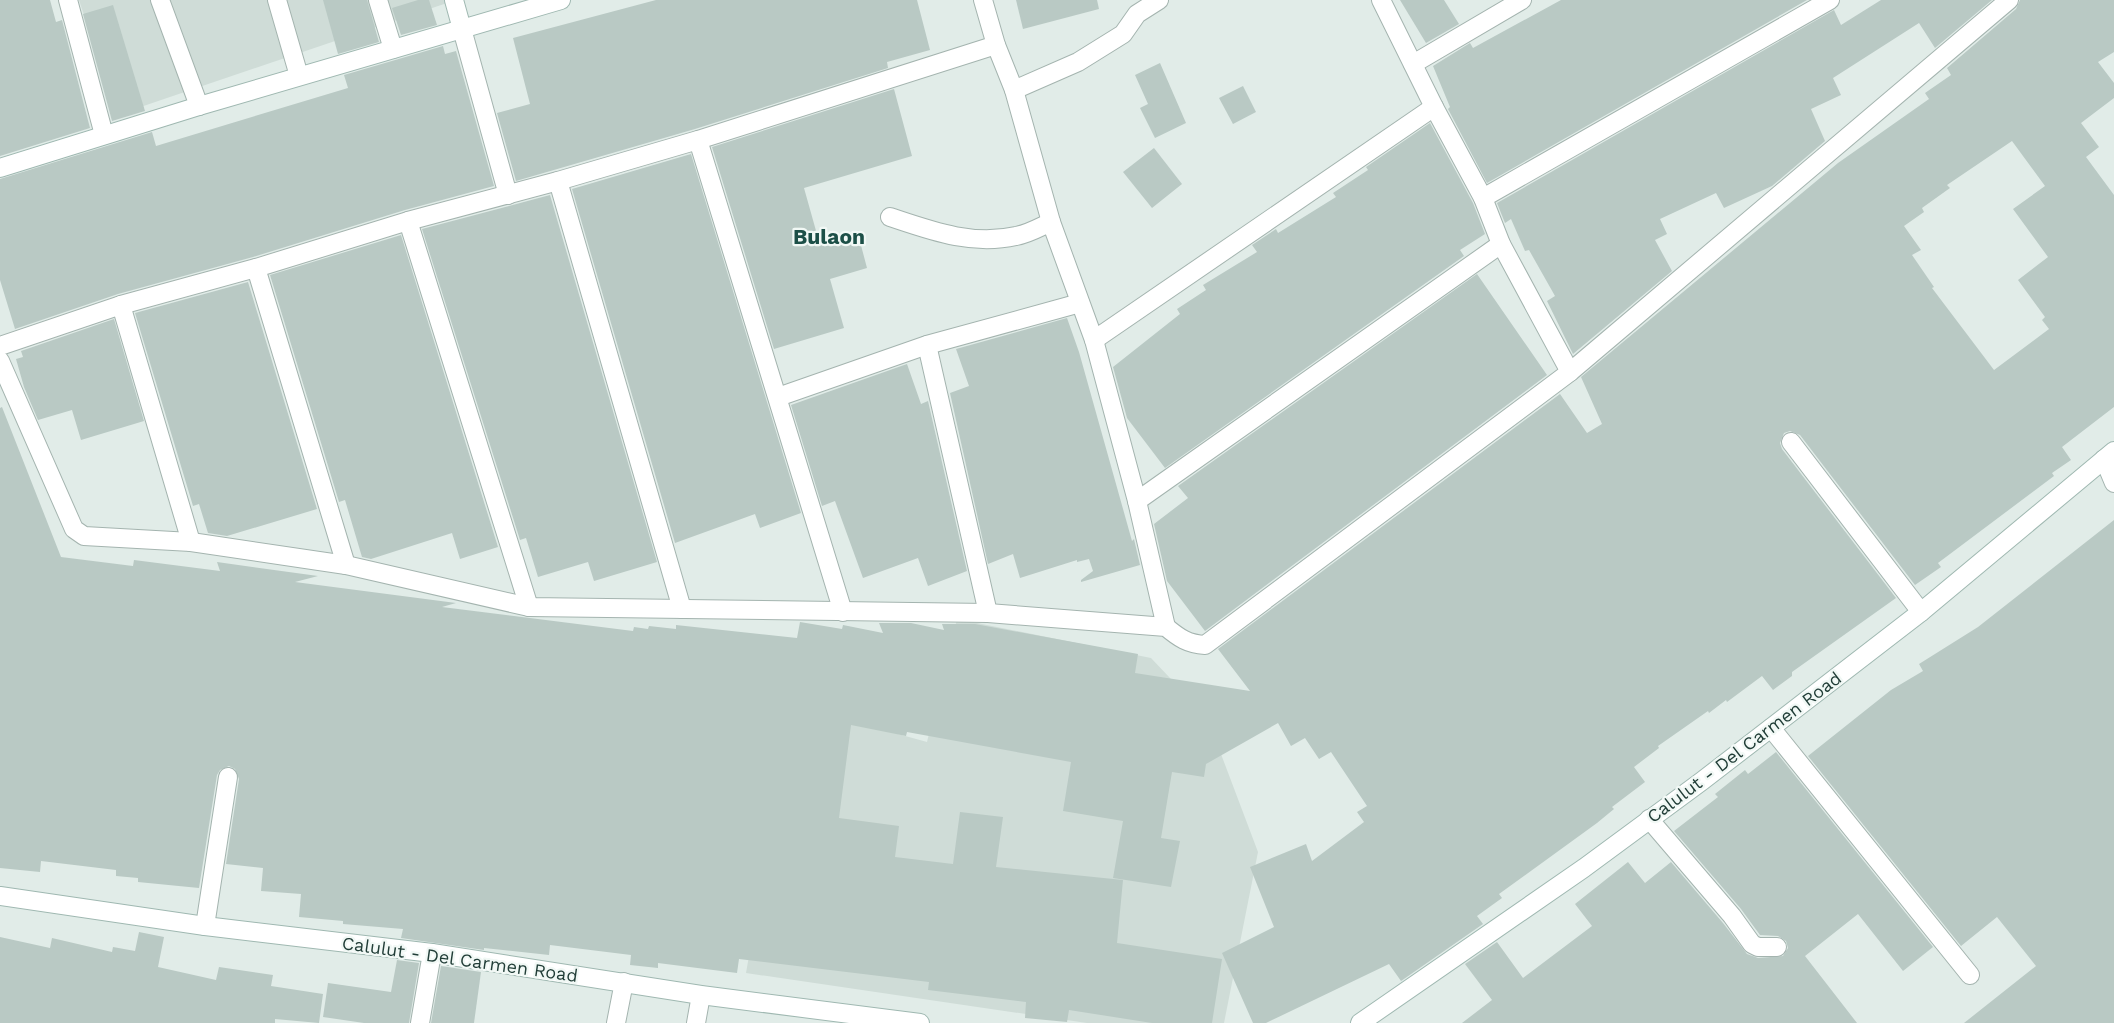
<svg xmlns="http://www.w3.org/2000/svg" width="2114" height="1023" font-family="'Work Sans',sans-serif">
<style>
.built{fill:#cfdcd7}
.building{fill:#b9c9c4;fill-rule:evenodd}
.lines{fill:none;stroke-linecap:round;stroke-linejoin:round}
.lane-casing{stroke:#a4b4af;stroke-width:20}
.street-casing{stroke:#a4b4af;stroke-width:20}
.secondary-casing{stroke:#9fb8b1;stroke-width:20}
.lane{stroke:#fff;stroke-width:18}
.street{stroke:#fff;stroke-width:18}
.secondary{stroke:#fff;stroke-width:18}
.labels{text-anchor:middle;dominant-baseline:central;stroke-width:4.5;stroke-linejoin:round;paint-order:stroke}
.street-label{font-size:18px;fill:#213d37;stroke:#f1f8f5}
.quarter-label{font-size:21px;font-weight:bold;fill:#1c4f47;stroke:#f1f8f5}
</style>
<rect width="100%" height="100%" fill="#e1ece8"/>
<!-- built -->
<g class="built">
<path d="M79,0H446L447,3L117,115Z"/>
<path d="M957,619L1151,658L1207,717L1258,852L1224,1023H1087L746,973L793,705L927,742Z"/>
</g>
<!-- building -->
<g class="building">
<path d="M0,0H50L56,22L62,20L90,128L0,156Z"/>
<path d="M323,0H367L379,42L338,54Z"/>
<path d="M418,0H429L437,25L401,35L392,8Z"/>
<path d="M656,0H917L930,50L887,62L888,68L695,129L516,181L497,113L530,104L513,38Z"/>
<path d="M1016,0H1097L1099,9L1023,29Z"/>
<path d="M1400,0H1444L1459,24L1426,43Z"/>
<path d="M1561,0H1807L1487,183L1448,109L1450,107L1433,66L1470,43L1473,48Z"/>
<path d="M1881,0H1992L1935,48L1919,23L1833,78L1841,95L1811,109L1825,141L1772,186L1724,208L1716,193L1660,219L1667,234L1655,240L1672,271L1573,354L1547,301L1555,296L1529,250L1525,251L1511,219L1505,223L1497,203L1834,10L1841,25Z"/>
<path d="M2020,0H2114V52L2098,62L2114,83V98L2081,123L2099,147L2086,157L2114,195V407L2062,447L2071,460L2052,473L2054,476L1938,563L1941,567L1915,585L1800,435L1790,431L1784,433L1780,443L1782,449L1896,598L1792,672V676L1773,690L1762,676L1727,702L1726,700L1709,713L1708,711L1658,746L1659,748L1634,767L1645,782L1612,807L1614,809L1597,823L1499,894L1502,898L1477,916L1483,924L1401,981L1389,964L1266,1023H1253L1222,953L1274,927L1250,867L1306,844L1312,861L1364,822L1357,812L1367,806L1331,752L1319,759L1305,738L1291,746L1278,723L1206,764L1204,777L1172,772L1161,838L1180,841L1171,887L1113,878L1123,821L1063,811L1071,762L907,732L906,736L851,725L839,818L899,826L895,857L953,864L960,812L1003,817L996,867L1123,880L1117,943L1222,959L1212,1023H1152L1069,1010L1067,1022L1025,1018L1026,1002L928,990L929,982L739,959L737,973L658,963V968L630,965L631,955L550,945L549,955L484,948V950L401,938L403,929L343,924V921L299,917L301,894L261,891L263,868L226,864L239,779L235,769L229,766L220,770L217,775L199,888L138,882V878L116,876V870L41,861L40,872L0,868V408L2,407L61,557L133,566L134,560L220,571L217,562L318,576L295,582L456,603L442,607L633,631L634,627L648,629L649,626L676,629V625L797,638L800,622L842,629L843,625L883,633L879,623H911L944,630L942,624H975L1138,654L1135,673L1250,691L1218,649L1560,394L1587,433L1602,424L1581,377L1838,163L1929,99L1925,93L1951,75L1947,68L2016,9ZM2012,141L2045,186L2013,209L2048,257L2018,280L2045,317L2042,320L2049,329L1994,370L1932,288L1934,287L1912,255L1921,250L1904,226L1924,212L1922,208L1950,188L1947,185Z"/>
<path d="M113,5L145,111L112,121L83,14Z"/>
<path d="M443,46L445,54L456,51L494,186L405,210L253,257L118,294L15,329L0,280V179L152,132L156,146L232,123L348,88L344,75Z"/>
<path d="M1160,63L1186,123L1155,138L1140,108L1148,104L1135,75Z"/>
<path d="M1243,86L1256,112L1233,124L1219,98Z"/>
<path d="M894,89L912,156L804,188L820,245L858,234L867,268L830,279L844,328L774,349L712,147Z"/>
<path d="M1430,123L1473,203L1485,234L1460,250L1464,256L1165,468L1127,418L1113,367L1180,314L1177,309L1206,290L1203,285L1257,252L1252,245L1276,229L1278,233L1336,197L1333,193L1368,170L1366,167Z"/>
<path d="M1154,148L1182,184L1152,208L1123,172Z"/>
<path d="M691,154L801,513L760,528L755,514L675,543L572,189Z"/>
<path d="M550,195L657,562L594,581L588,562L538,577L526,538L520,540L422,229Z"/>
<path d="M401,235L498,547L460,559L452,533L371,559L362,557L345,500L339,502L270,275Z"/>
<path d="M1477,274L1547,375L1205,631L1167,581L1154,524L1188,498L1178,486Z"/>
<path d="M248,282L317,509L227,536L208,533L199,504L193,506L135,313Z"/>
<path d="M1067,318L1079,352L1132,541L1134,539L1140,565L1081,582V580L1093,571L1089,559L1077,562V560L1020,578L1013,554L988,564L950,393L969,386L956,349Z"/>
<path d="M114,319L144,421L81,440L72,410L38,420L24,387L16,359L23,357L21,351Z"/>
<path d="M907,364L921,404L928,401L967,571L928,586L918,558L863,578L835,501L822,506L791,405Z"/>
<path d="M2114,520V1023H1964L2036,966L1997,917L1961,946L1808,756L1891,690L1923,671L1919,664L1978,627Z"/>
<path d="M1776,752L1933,947L1903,971L1858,914L1805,956L1857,1023H1462L1492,1000L1465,964L1497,942L1523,978L1592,926L1575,904L1628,862L1645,883L1671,862L1723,923L1747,954L1758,958L1783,956L1788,948L1786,941L1778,936L1760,935L1741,909L1674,831L1718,797L1715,794L1745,770L1748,774Z"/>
<path d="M139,932L164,937L158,967L216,980L219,967L273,975L271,986L323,994L319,1023L275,1019V1023H0V937L50,948L52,938L112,952L113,947L135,951Z"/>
<path d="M397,960L419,963L409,1023H364L323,1017L328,983L391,992Z"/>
<path d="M441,966L481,972L474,1023H431Z"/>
</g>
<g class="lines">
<defs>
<g id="lane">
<path d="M68,0L104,135"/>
<path d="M160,0L199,106"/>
<path d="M277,0L299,76"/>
<path d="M378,0L393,49"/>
<path d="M890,217C932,231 972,246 1016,236C1028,234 1040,227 1051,222"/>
<path d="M420,1023L432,953"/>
<path d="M696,1023L701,995"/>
</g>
<g id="street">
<path d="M983,0L996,45L1014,90L1051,222L1094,340L1137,501L1166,627"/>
<path d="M1381,0L1434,107L1483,198L1501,244L1570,372"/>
<path d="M462,29L508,195"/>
<path d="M1413,64L1522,0"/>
<path d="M1014,90L1078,62L1123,34L1137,14L1159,0"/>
<path d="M698,140L843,612"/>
<path d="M558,181L682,609"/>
<path d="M1483,198L1830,0"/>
<path d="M408,221L529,607"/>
<path d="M256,268L346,565"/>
<path d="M121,305L191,542"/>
<path d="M1094,340L1434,107"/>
<path d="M927,345L988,613"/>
<path d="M0,346L121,305L256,268L408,221L558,181L698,140L996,45"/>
<path d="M0,361L74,529L84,536L191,542L346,565L529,607L988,613L1166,627C1179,638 1188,644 1205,645L1570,372L2009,0"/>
<path d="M778,397L927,345L1080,303"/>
<path d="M1791,442L1921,612"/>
<path d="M2104,459L2114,483"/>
<path d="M1137,501L1501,244"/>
<path d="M1771,728L1970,975"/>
<path d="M1649,819L1732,916L1752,944L1758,947H1777"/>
<path d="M205,926L228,777"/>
<path d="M616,1023L624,982"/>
</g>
<g id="secondary">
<path d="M454,0L462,29"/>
<path d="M0,168L199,106L561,0"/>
<path d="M0,896L205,926L432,953L701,995L920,1023"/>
<path d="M1360,1023L1584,868L1702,781L1921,612L2114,451"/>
</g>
</defs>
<!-- lane casing -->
<use href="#lane" class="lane-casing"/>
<!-- street casing -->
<use href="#street" class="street-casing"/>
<!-- secondary casing -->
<use href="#secondary" class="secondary-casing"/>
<!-- lane -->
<use href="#lane" class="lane"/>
<!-- street -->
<use href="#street" class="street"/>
<!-- secondary -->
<use href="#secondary" class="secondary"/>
</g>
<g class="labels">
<!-- street labels -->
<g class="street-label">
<text transform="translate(1744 747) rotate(-37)">Calulut - Del Carmen Road</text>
<text transform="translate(460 959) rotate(8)">Calulut - Del Carmen Road</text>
</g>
<!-- quarter labels -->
<g class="quarter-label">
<text x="829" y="236">Bulaon</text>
</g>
</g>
</svg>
